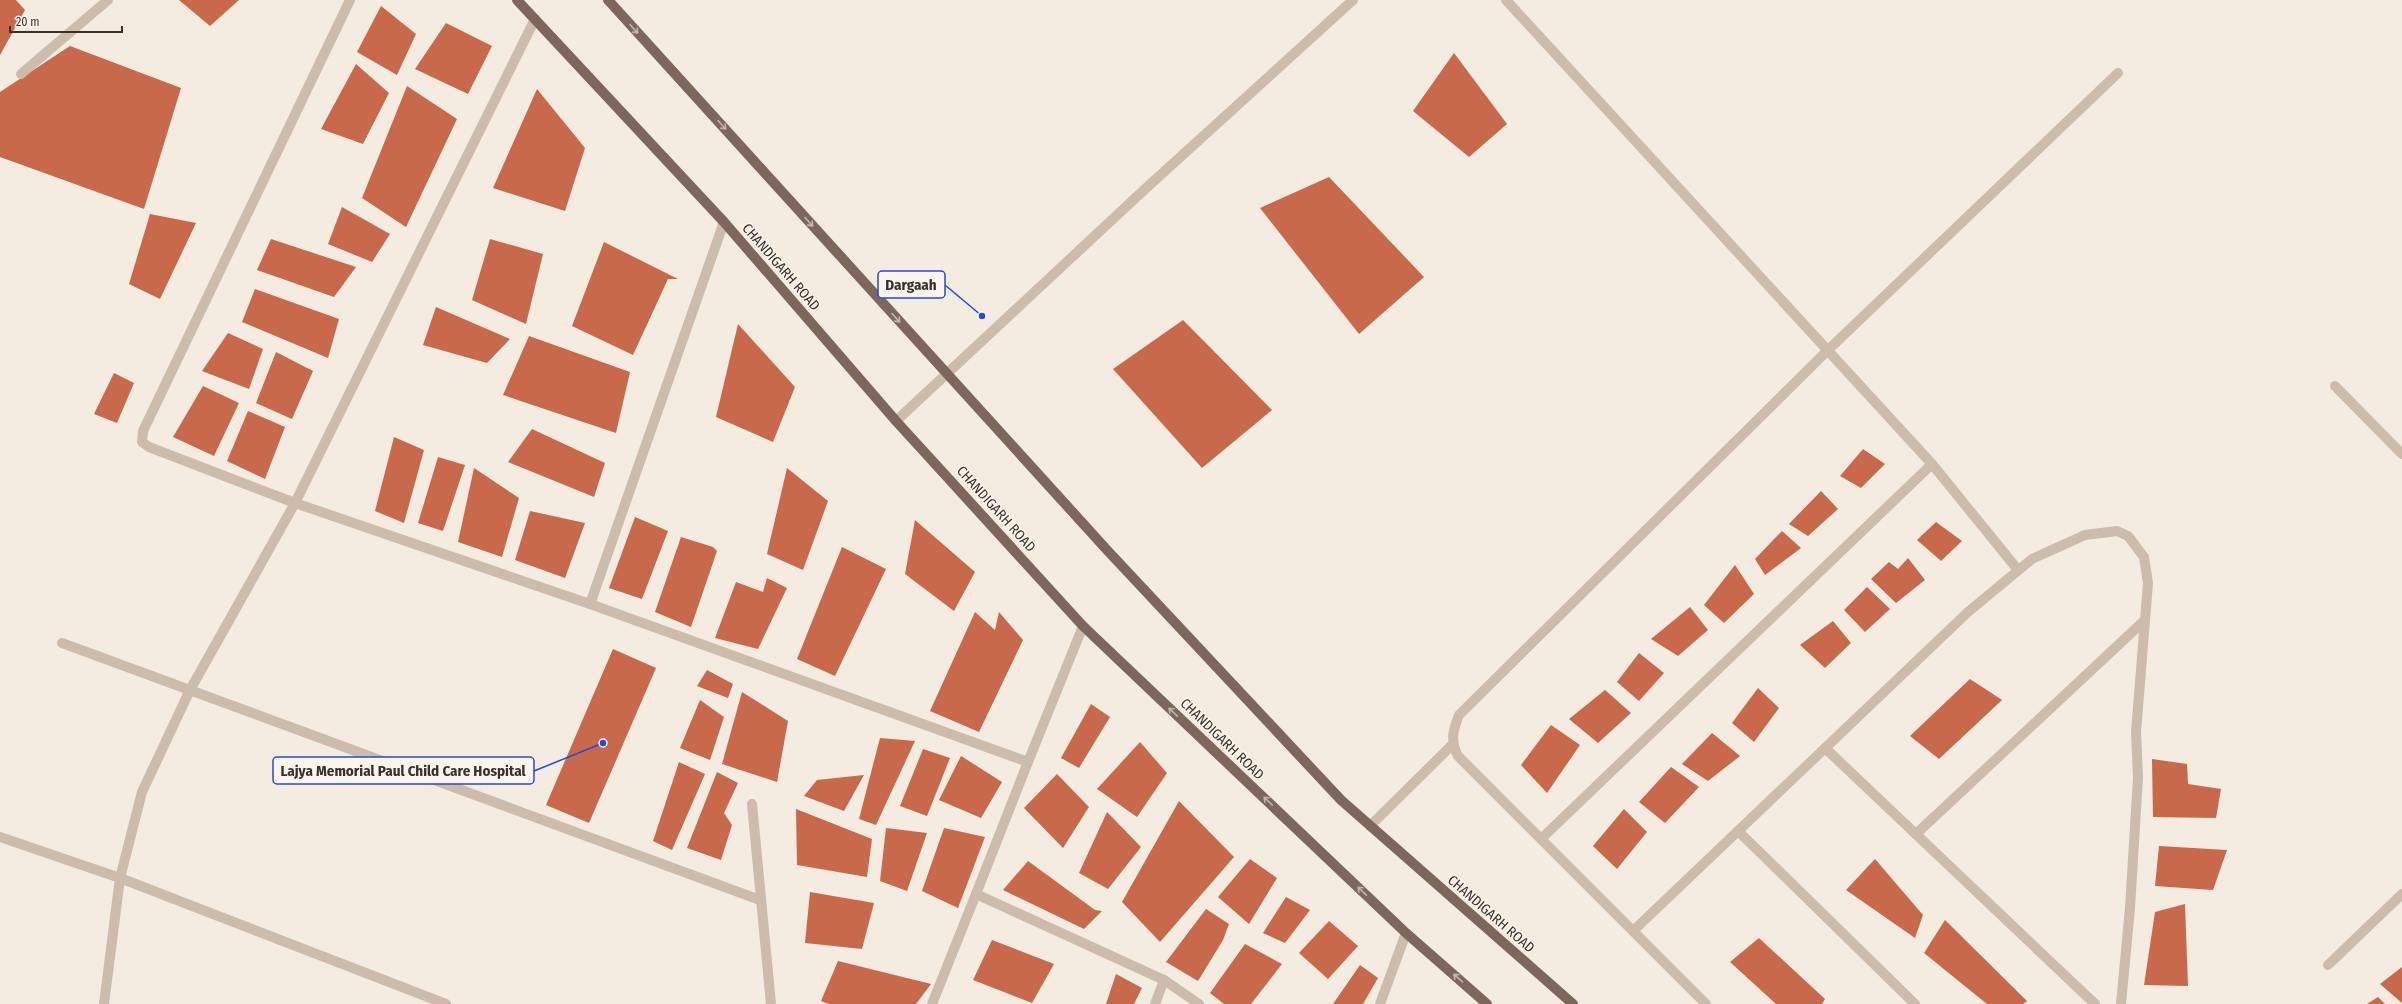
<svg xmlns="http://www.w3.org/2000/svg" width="2402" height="1004" font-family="'Fira Sans Condensed',sans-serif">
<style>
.building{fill:#c8694b}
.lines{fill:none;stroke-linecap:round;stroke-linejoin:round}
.minor{stroke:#cdbbac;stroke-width:10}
.major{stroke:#7d675c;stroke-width:10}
.oneway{stroke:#c2b5ac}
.labels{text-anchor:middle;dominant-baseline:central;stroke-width:3;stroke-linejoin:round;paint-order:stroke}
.street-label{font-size:14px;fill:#3b302b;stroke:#fbf5ee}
.leader{fill:none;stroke:#1d4ed8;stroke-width:1.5}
.callout-dot{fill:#1d4ed8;stroke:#fbf5ee;stroke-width:1.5}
.callout{fill:#fbf5ee;stroke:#1d4ed8;stroke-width:1.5}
.callout-label{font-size:15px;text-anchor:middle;font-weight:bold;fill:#3b302b}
</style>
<rect width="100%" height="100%" fill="#f4ebe1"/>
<!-- building -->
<g class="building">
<path d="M0,0H16L25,10L0,55Z"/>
<path d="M179,0H239L210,26Z"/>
<path d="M381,6L416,34L397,75L357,52Z"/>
<path d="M446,23L492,46L468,94L415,69Z"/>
<path d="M70,46L181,88L144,209L0,157V92Z"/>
<path d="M1454,53L1507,124L1469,157L1413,111Z"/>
<path d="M356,64L389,93L363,144L321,129Z"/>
<path d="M407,86L457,119L406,227L362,198Z"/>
<path d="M537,89L585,148L565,211L493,188Z"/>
<path d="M1329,177L1424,277L1359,334L1260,208Z"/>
<path d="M342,207L390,234L372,262L328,244Z"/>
<path d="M150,214L196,223L160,299L129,284Z"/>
<path d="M271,239L356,267L334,297L257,270Z"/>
<path d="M490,239L543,254L526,324L472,300Z"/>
<path d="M604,242L678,279H668L633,355L572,326Z"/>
<path d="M255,289L339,319L328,358L242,322Z"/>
<path d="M436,307L510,339L487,363L423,345Z"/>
<path d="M1183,320L1272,410L1202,468L1113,369Z"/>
<path d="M738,324L795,387L773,442L716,417Z"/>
<path d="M228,333L263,349L249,389L202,371Z"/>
<path d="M529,336L630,372L616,433L503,395Z"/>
<path d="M276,352L313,371L292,419L256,403Z"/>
<path d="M114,373L134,383L117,423L94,414Z"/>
<path d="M203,386L239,403L214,456L173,437Z"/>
<path d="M248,411L285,427L265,479L227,461Z"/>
<path d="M532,429L605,463L594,497L508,462Z"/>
<path d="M394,437L424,450L404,523L375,511Z"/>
<path d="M1863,449L1885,464L1861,488L1840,476Z"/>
<path d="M438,457L465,465L443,531L418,523Z"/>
<path d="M474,468L519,498L502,557L458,542Z"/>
<path d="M787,468L828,501L803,570L767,554Z"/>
<path d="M1821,491L1838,509L1808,536L1789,524Z"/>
<path d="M530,511L585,523L565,578L515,560Z"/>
<path d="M635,517L668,531L642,599L609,588Z"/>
<path d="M915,520L975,572L954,611L905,574Z"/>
<path d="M1936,522L1962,541L1941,561L1917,540Z"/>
<path d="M1782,531L1801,548L1765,575L1755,559Z"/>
<path d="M681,537L713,547L717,551L691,627L655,612Z"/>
<path d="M842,547L886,569L835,676L797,659Z"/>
<path d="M1908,558L1925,580L1896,603L1871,579L1889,562L1898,569Z"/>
<path d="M1735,565L1754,594L1724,623L1704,605Z"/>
<path d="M767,578L787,588L758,649L715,638L736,582L763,592Z"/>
<path d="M1867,587L1890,609L1865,632L1844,610Z"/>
<path d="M1690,607L1708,630L1678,656L1651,639Z"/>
<path d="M975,612L995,630L999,612L1023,640L979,732L930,711Z"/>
<path d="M1833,621L1851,643L1825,668L1800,645Z"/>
<path d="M613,649L656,668L589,823L546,805Z"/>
<path d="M1639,653L1664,673L1639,701L1617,682Z"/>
<path d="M707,670L733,684L728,698L697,686Z"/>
<path d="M1970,679L2002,700L1939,759L1910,736Z"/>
<path d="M1758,688L1779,708L1754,742L1732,723Z"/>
<path d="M1605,690L1631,713L1598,743L1569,719Z"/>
<path d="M742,692L788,721L777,782L722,764Z"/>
<path d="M700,700L724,717L710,760L680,748Z"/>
<path d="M1091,704L1110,717L1079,768L1061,758Z"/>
<path d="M1551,725L1580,745L1547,793L1521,765Z"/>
<path d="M1712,733L1740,756L1708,781L1682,764Z"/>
<path d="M880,738L915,741L876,825L859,819Z"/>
<path d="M1140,742L1167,773L1137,817L1097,789Z"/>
<path d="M923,749L950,758L927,816L900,806Z"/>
<path d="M961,756L1002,782L981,818L939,800Z"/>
<path d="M2152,759L2187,764L2188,784L2221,789L2216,818L2153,817Z"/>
<path d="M679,762L705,774L672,850L653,841Z"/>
<path d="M1671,767L1699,787L1665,823L1639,802Z"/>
<path d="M717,772L738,783L724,813L732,825L721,860L687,848Z"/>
<path d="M1057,774L1089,807L1063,848L1024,808Z"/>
<path d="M864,775L844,811L804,796L817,780Z"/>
<path d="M1179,801L1234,857L1160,942L1122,902Z"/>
<path d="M796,809L872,839L867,877L797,865Z"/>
<path d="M1624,809L1647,832L1617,869L1593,846Z"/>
<path d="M1107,812L1141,847L1108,889L1079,873Z"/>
<path d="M886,828L927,833L907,891L880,881Z"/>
<path d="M944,828L985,837L958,908L922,891Z"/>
<path d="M2159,846L2227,850L2213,890L2155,886Z"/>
<path d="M1250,859L1277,878L1249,924L1218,897Z"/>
<path d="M1875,859L1923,915L1915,938L1846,890Z"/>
<path d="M1028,861L1095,910L1102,911L1084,929L1003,890Z"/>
<path d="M810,892L874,903L862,949L805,943Z"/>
<path d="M1286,897L1310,910L1285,943L1263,933Z"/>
<path d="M2185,904L2188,986L2144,985L2155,912Z"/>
<path d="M1206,909L1229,924L1223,940L1198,981L1166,962Z"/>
<path d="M1945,920L2027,1001L2023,1004H1987L1924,953Z"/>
<path d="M1329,921L1358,946L1328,979L1299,953Z"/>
<path d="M1759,938L1825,999L1822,1004H1776L1730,962Z"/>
<path d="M992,940L1054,964L1032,1003L973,980Z"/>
<path d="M1245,944L1282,964L1251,1004H1224L1210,993Z"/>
<path d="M838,961L931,984L916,1004H829L821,1001Z"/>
<path d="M1360,965L1378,978L1363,1004H1333Z"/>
<path d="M2402,967V1003L2380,984Z"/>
<path d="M1116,974L1142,988L1134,1004H1106Z"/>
<path d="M2378,997L2385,1004H2367Z"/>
</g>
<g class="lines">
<!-- minor -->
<g class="minor">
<path d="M350,0L143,431L142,442L149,447L295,503L590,604L1028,762L976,894"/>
<path d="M1506,0L1932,464L2018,570"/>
<path d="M21,74L108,0"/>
<path d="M2335,386L2402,454"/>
<path d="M896,421L1144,190L1353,0"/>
<path d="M590,604L724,222"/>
<path d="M62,643L760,900"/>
<path d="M1825,748L2095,1004"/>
<path d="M1028,762L1083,626"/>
<path d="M752,804L771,1004"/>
<path d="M1370,826L1452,745"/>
<path d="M1738,831L1915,1004"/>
<path d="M1916,834L2145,620"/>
<path d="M0,837L120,878L446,1004"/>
<path d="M1541,839L1932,464"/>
<path d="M1633,931L1968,612L2032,559L2085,535L2117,531L2128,536L2144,557L2148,583L2136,732L2138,777L2130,908L2121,1004"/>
<path d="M2328,965L2402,894"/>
<path d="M104,1004L120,878L142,792L190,690L295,503L535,19"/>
<path d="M932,1004L976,894L1164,980L1199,1004"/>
<path d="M1155,1004L1164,980"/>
<path d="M1380,1004L1406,933"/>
<path d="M1706,1004L1458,756C1450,741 1453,730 1459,715L1827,351L2118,73"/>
</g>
<!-- major -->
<g class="major">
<path d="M517,0L724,222L896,421L1083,626L1406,933L1487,1004"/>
<path d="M608,0L1107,550L1341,800L1573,1004"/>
</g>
</g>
<!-- one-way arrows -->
<defs><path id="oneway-shaft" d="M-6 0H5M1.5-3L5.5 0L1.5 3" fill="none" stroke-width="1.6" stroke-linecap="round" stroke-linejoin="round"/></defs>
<g class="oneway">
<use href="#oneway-shaft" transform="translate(634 29) rotate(48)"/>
<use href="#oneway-shaft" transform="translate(722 125) rotate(48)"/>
<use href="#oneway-shaft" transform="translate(809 222) rotate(48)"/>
<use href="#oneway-shaft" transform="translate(896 318) rotate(48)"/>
<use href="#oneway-shaft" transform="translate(1173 712) rotate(-136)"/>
<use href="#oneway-shaft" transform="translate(1268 801) rotate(-136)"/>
<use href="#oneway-shaft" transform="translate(1362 891) rotate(-136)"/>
<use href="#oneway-shaft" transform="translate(1458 978) rotate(-139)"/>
</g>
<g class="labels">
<!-- street labels -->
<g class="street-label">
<text transform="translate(781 267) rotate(49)">CHANDIGARH ROAD</text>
<text transform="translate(996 509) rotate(48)">CHANDIGARH ROAD</text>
<text transform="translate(1222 739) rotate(44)">CHANDIGARH ROAD</text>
<text transform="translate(1491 914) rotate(41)">CHANDIGARH ROAD</text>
</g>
</g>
<!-- callouts -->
<path class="leader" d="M982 316L945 285M603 743L534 771"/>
<g class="callout-dot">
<circle cx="982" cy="316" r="4"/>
<circle cx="603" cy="743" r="4"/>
</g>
<g class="callout">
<rect x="878" y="271" width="67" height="27" rx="4"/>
<rect x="273" y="757" width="261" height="27" rx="4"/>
</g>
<g class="callout-label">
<text x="911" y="290">Dargaah</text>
<text x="403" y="776">Lajya Memorial Paul Child Care Hospital</text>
</g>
<!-- scale -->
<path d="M10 26v6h112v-6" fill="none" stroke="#3b302b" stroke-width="2"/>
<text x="16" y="26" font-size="12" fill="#3b302b" stroke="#fbf5ee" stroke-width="3" paint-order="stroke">20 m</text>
</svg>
